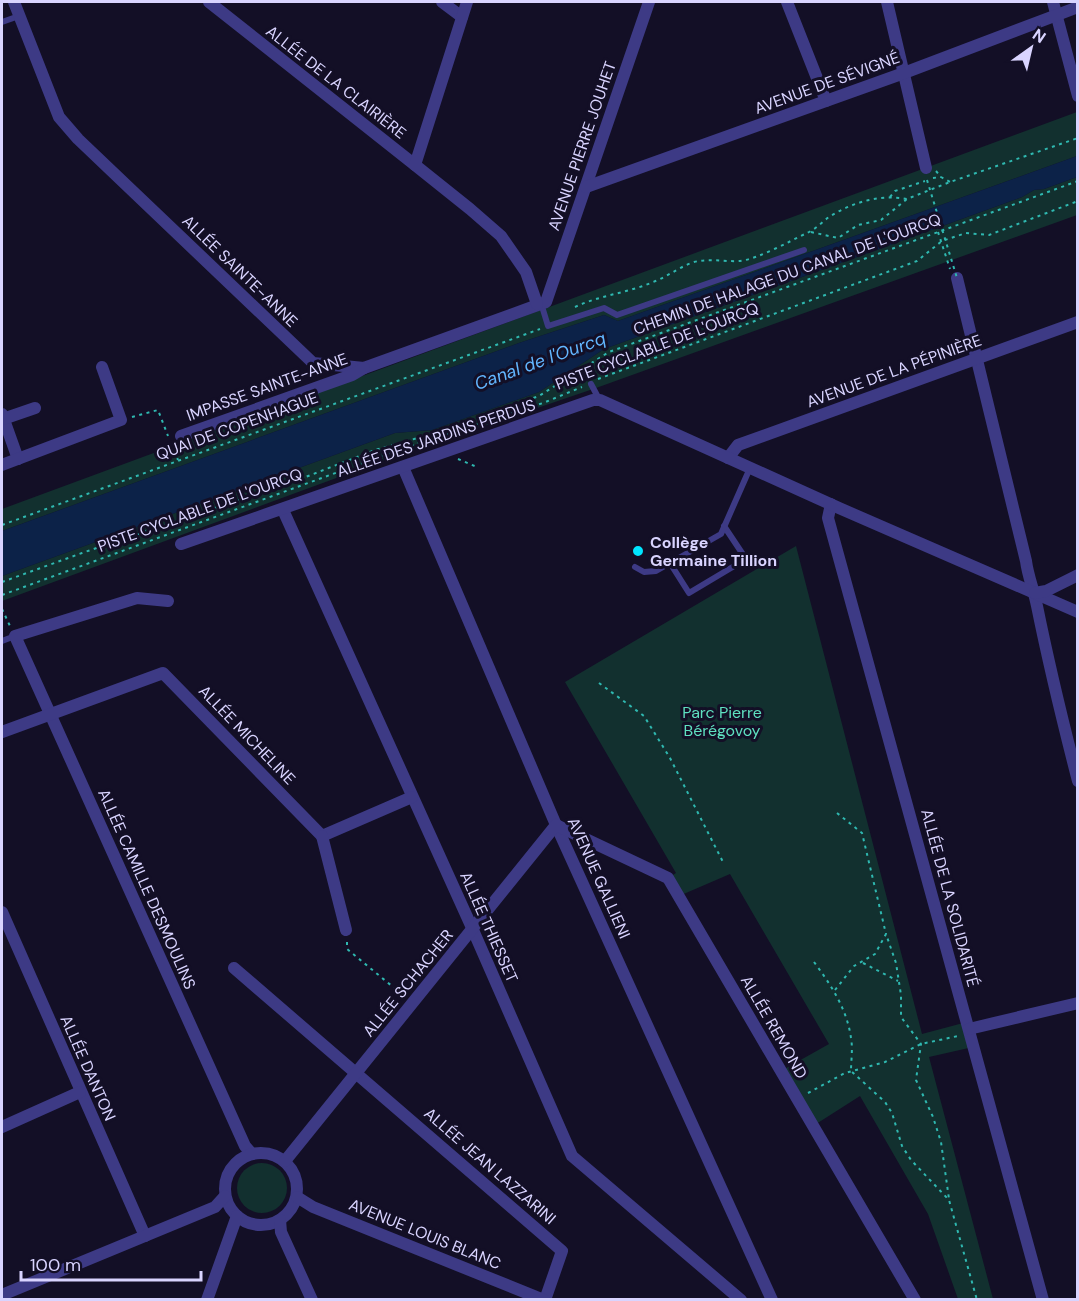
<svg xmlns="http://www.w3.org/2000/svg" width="1079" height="1301" font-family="'DM Sans',sans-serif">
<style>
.green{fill:#12302f}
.water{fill:#0c2248}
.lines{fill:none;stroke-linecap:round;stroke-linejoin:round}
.path{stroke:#2fb8b0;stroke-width:2;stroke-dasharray:3 4.5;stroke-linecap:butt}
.service{stroke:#3d3a85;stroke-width:6}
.minor{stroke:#3d3a85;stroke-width:12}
.path-bridge{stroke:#2fb8b0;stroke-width:2;stroke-dasharray:3 4.5;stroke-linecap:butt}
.poi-dot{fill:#00e5ff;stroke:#130f26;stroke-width:2}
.labels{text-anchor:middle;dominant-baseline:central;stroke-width:6;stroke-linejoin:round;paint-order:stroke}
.street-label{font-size:16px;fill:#d9d4ff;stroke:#130f26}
.poi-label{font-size:16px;font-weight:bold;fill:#d9d4ff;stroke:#130f26;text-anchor:start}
.park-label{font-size:16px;fill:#5fe0c0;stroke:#130f26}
.water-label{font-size:18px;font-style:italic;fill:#62b6ff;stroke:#130f26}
</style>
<rect width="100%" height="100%" fill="#130f26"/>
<!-- green -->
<g class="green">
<path d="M1077,112V156L618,321L604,315L519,343L2,531V509Z"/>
<path d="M1077,177V215L596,388L399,455L2,601V576L395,433L432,430L539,392L604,349L1022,197L1034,190L1044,189Z"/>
<path d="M796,546L922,1034L967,1022L973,1047L929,1057L993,1299H958L928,1214L860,1096L813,1126L781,1071L829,1044L730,874L679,896L668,878L676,873L565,682Z"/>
<circle cx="262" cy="1188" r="25"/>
</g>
<!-- water -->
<path class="water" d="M1077,156V177L1044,189L1034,190L1022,197L604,349L539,392L432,430L395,433L2,576V531L519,343L604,315L618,321Z"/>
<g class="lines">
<!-- path -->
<g class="path">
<path d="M936,171L941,177L950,182"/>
<path d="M933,178L941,177"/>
<path d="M890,197L895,191L925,181"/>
<path d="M811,232L838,238L858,225L881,220L907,199L950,182L1078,138"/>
<path d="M938,232L950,269"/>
<path d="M575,307C600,295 628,293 653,282C667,277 679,267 694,262C710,258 724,262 740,261C758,259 790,241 807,233C816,229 822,222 829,217C853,202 880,194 907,199"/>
<path d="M598,379L917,261L942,241L966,233L989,235L1078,201"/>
<path d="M132,417L158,410L168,436"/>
<path d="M172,444L178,460"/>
<path d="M458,459L477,467"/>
<path d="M2,525L540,329"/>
<path d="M2,582L82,553L303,478L375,450L432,434L539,396L609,352L1078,181"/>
<path d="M2,595L401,449L543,403L582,387"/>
<path d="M2,609L10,626"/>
<path d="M599,683L644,716L670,758L724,864"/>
<path d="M837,813L862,833L886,934"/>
<path d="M347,942V949L404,996"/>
<path d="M814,962C831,985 847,1009 851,1038C853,1049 851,1061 851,1071L885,1102L892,1113L902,1146L911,1160L949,1200L977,1300"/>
<path d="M863,963L898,981"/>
<path d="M835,990L854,966L875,954L886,934L896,963L901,995V1017L921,1044L916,1080L933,1117L941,1142L949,1199"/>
<path d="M808,1093L845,1073L885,1062L921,1044L958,1036"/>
</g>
<!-- service -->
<g class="service">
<path d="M2,22L19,16"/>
<path d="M541,303L548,326L604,308L617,315L804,250"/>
<path d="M591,384L599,399"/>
<path d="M670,563L689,593L746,559L724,526"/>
<path d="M635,567L644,572L656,571L721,534L750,468"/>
<path d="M2,641L15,636"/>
</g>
<!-- minor -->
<g class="minor">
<path d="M14,2L59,117L78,139L313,363L364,368L546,302L649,2"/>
<path d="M209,2L415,165"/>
<path d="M442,2L462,17"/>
<path d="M467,2L415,165L470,209L501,236L526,272L537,304"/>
<path d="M787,2L826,101"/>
<path d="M887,2L926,168"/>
<path d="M1053,2L1078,96"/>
<path d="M586,187L904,73L1078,7"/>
<path d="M957,278L1026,561C1028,577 1034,590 1037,606C1049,665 1063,723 1078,781"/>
<path d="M2,414L18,459"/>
<path d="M3,419L35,408"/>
<path d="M181,436L352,375L364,368"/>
<path d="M728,458L738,445L1078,322"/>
<path d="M2,465L121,420L102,367"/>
<path d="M403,467L556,825L772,1300"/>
<path d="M831,504L828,518L1043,1300"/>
<path d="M283,510L473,930L572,1156L741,1300"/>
<path d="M181,544L593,400H600L839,508L1078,612"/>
<path d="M1035,593L1046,591L1078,575"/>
<path d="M168,601L137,598L15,636L245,1146L252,1154"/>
<path d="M2,732L163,673L322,836L412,797"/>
<path d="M322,836L346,930"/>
<path d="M2,912L145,1236"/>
<path d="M234,968L562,1251L545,1300"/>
<path d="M969,1029L1078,1003"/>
<path d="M2,1127L80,1092"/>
<circle cx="261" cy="1189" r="36"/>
<path d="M285,1161L556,825L668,878L915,1300"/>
<path d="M297,1197L313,1207L544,1300"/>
<path d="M280,1220L281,1232L312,1300"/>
<path d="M2,1295L215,1207L225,1196"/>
<path d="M207,1300L237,1216"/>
</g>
<!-- path-bridge -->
<path class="path-bridge" d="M927,180L957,278"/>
</g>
<!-- markers -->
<circle class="poi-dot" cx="638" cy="551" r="6"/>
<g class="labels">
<!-- street labels -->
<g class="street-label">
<text transform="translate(336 82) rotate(38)">ALLÉE DE LA CLAIRIÈRE</text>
<text transform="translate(827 83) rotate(-20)">AVENUE DE SÉVIGNÉ</text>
<text transform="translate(582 146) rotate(-71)">AVENUE PIERRE JOUHET</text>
<text transform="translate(240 271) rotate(44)">ALLÉE SAINTE-ANNE</text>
<text transform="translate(787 274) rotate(-20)">CHEMIN DE HALAGE DU CANAL DE L'OURCQ</text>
<text transform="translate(657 346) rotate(-21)">PISTE CYCLABLE DE L'OURCQ</text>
<text transform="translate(894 371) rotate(-20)">AVENUE DE LA PÉPINIÈRE</text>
<text transform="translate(267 387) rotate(-20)">IMPASSE SAINTE-ANNE</text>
<text transform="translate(237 426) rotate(-20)">QUAI DE COPENHAGUE</text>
<text transform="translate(436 438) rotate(-19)">ALLÉE DES JARDINS PERDUS</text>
<text transform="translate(200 510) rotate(-20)">PISTE CYCLABLE DE L'OURCQ</text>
<text transform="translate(247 735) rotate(46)">ALLÉE MICHELINE</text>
<text transform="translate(599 878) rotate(66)">AVENUE GALLIENI</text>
<text transform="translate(147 889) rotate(66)">ALLÉE CAMILLE DESMOULINS</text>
<text transform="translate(950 898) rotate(75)">ALLÉE DE LA SOLIDARITÉ</text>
<text transform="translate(489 927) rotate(66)">ALLÉE THIESSET</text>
<text transform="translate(408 983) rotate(-51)">ALLÉE SCHACHER</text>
<text transform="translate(774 1027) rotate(60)">ALLÉE REMOND</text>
<text transform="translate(88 1068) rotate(66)">ALLÉE DANTON</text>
<text transform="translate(490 1166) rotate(41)">ALLÉE JEAN LAZZARINI</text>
<text transform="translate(425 1234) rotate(22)">AVENUE LOUIS BLANC</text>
</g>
<!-- poi labels -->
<g class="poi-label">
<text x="650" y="542">Collège<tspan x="650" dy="18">Germaine Tillion</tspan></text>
</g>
<!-- park labels -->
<g class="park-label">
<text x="722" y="712">Parc Pierre<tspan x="722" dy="18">Bérégovoy</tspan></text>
</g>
<!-- water labels -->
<g class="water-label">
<text transform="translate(540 361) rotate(-20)">Canal de l'Ourcq</text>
</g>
</g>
<!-- border -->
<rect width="1079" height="1301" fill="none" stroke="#d9d4ff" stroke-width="6"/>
<!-- north arrow -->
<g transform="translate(1031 48) rotate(34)" stroke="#130f26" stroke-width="4.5" paint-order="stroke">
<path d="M0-4.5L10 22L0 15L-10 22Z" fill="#d9d4ff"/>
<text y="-9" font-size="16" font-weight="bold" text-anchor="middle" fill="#d9d4ff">N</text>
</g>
<!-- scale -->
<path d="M21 1271v9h180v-9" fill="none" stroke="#d9d4ff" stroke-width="3"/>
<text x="30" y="1271" font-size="18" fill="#d9d4ff" stroke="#130f26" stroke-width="4.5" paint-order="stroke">100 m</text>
</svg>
